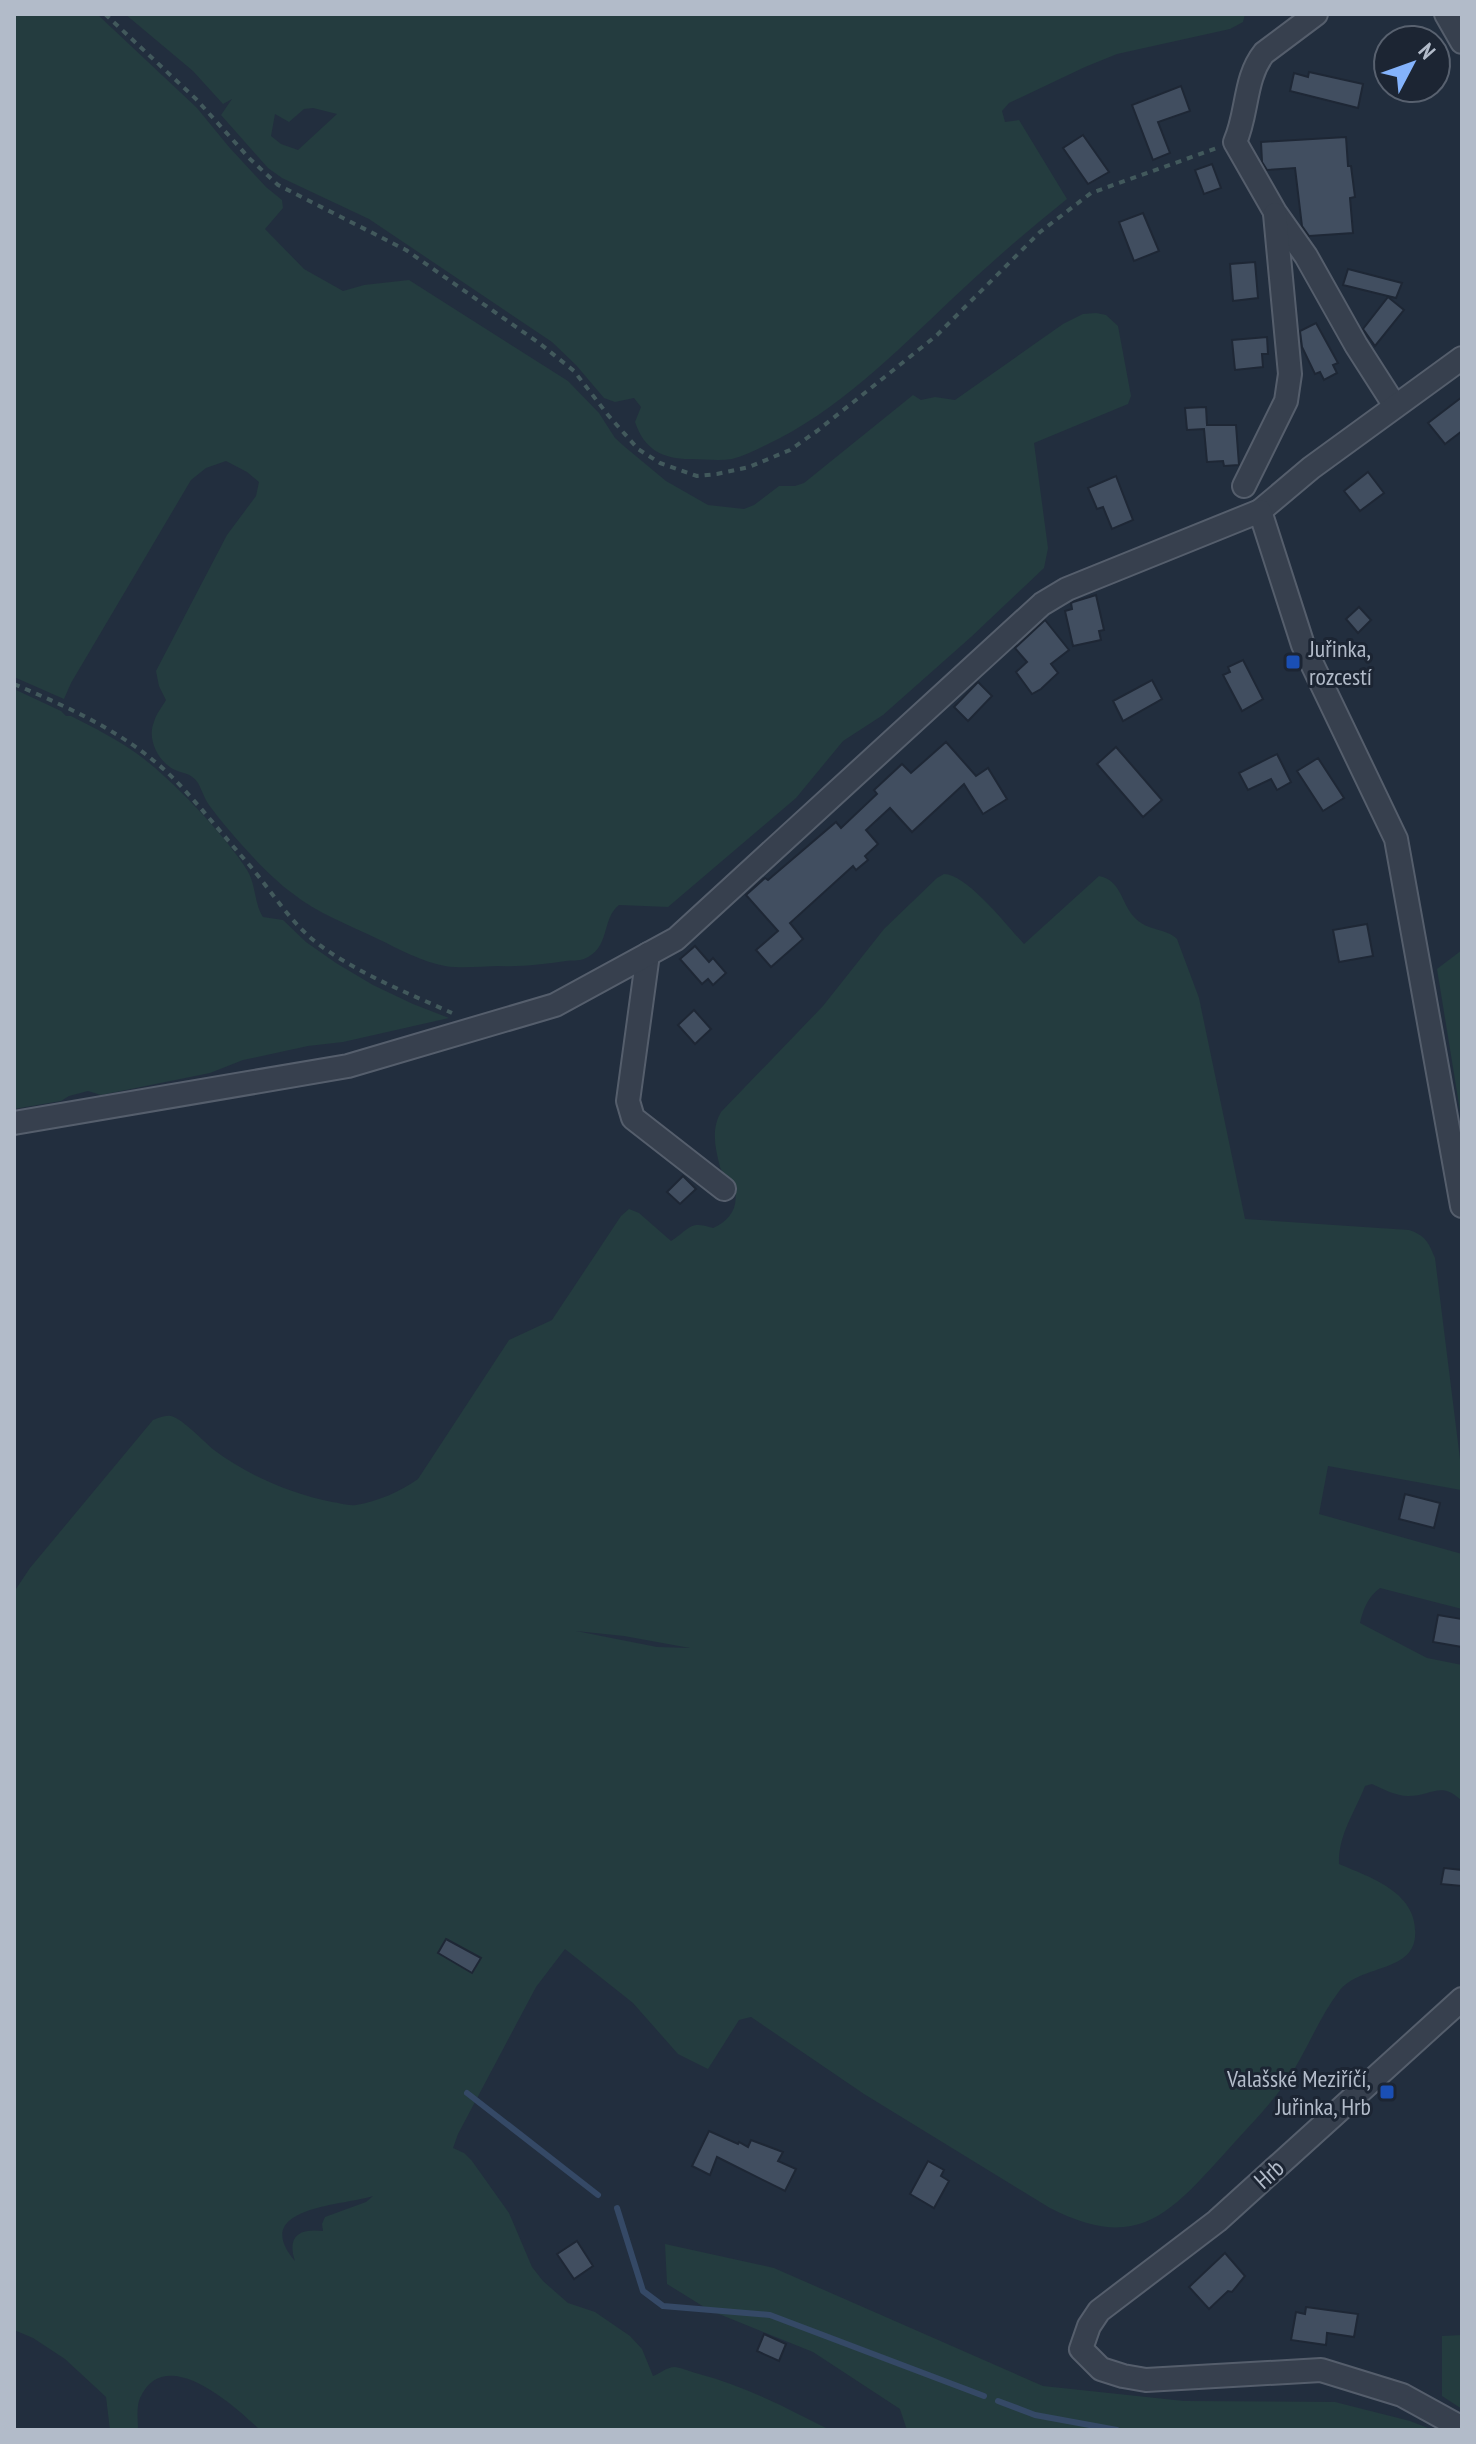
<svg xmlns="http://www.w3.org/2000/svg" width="1476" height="2444" font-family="'PT Sans Narrow',sans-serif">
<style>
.green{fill:#243c3f;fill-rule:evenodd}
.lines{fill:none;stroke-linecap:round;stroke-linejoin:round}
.stream{stroke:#354966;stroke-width:6}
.building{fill:#414e60;stroke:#1e2735;stroke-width:2}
.minor-casing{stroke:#555e6c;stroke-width:26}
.path{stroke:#42595c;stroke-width:4;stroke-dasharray:6 6;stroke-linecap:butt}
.minor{stroke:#37404e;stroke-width:22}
.transit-dot{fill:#1a4fb4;stroke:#1c2533;stroke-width:3}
.labels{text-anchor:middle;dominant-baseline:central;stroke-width:6;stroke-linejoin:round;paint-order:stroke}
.poi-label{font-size:24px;fill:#b2bbc9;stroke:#1c2533;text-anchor:start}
.street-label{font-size:24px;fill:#b2bbc9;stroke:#1c2533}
</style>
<rect width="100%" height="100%" fill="#222e3e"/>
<!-- green -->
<g class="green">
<path d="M14,14H97L197,108L229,147L266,187L282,200L283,208L265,229L304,269L343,291L364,285L409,280L568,381L599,413L615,438L625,447L666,481L708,505L744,509L754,505L779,486H795L804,483L913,395L921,400L935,397L955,400L1063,324L1083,314L1096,313L1106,315L1118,326L1131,396L1128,404L1034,443L1048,548L1044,568L971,637L883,715L843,741L796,798L668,907L619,905C601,919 611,948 584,959C579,961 572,960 566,961C544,964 523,967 500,966C481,966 464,969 445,966C422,962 399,949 378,939C349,925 317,913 292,893C266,874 228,831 209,805C204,798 202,790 198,783C191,772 182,774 173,769C157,760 147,738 154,722C156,714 162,707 166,700L159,686L156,671L227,535L256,496L259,482L247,472L226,461L206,468L191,480L71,683L64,699L14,677Z"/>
<path d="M125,14H1245L1243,22L1230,29L1117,54L1085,67L1009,103L1002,111L1005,122L1019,120L1067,199C1027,231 989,264 952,299C896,352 837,412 766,445C755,450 744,456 732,459C719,461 704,459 690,459C662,459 644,449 635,422L641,407L634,398L615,402L604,398L576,365L552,342L369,219L282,178L268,168L221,115L232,99L223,104L193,71ZM313,108L337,114L298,150L281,144L271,136L275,114L289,122L304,109Z"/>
<path d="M14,689L61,711L66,716H71C93,727 116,739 136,753C169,776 226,836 247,870C256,884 254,903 263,917L283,920L306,942L336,963L373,985L413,1004L449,1018L343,1042L308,1046L243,1060L210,1073L101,1095L88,1091L69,1096L61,1101L14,1109Z"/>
<path d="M944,874C968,875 1007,926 1024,944L1099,876C1122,880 1121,905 1136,919C1148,931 1166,928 1177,939L1199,998L1245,1219L1409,1230C1425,1235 1429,1243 1435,1258L1462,1475L1461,1490L1328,1466L1319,1514L1462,1554V1609L1380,1588C1368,1597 1363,1609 1360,1623L1427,1658L1462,1665V1801C1441,1780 1432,1796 1408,1796C1396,1796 1383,1789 1372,1784L1365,1786C1355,1812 1338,1835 1339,1864C1372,1878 1419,1893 1415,1937C1412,1972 1361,1965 1340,1990C1319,2017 1307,2051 1288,2079C1270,2106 1246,2129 1225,2153C1168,2216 1136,2252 1050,2208L864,2094L751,2017L739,2020L708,2069L678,2054L633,2003L565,1949L536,1987L458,2134L453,2148L464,2153L472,2161L509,2213L532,2267L543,2281L568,2303L595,2312L630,2336L642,2349L653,2376C660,2374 666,2367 675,2367C683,2368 691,2372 699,2374C745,2386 787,2408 830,2430H260C235,2406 165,2342 140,2398C136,2407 138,2420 138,2430H110L106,2397L65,2359L33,2338L14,2330V1592L30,1568L153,1420C159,1418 164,1415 171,1416C183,1419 203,1441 214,1450C249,1476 290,1493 332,1502C340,1503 348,1506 356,1505C377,1502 401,1491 418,1479L509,1340L552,1320L621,1216L629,1209L639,1213L671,1241C690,1229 689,1220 713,1228C729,1221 740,1207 734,1188C731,1180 723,1175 720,1167C715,1148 711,1129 721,1112L823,1006L884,929L937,878ZM576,1631L624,1636L690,1648L657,1647ZM373,2196L366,2202L325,2217L322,2224L323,2231C298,2228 287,2237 295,2261C249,2207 341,2206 373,2196Z"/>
<path d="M1462,950V1123L1437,969Z"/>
<path d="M665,2244L774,2268L1043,2386L1184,2401L1335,2402L1410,2421L1433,2430H907L900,2409L813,2352L709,2310L667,2284Z"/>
<path d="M1462,2335V2409L1442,2396V2336Z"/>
</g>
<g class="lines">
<!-- stream -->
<g class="stream">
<path d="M467,2093L598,2195"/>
<path d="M617,2208L643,2291L663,2306L770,2315L984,2396"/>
<path d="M998,2401L1035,2415L1117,2430"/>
</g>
</g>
<!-- building -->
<g class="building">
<path d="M1309,72L1363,84L1358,108L1290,91L1294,73L1308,77Z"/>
<path d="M1181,86L1190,111L1158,122L1170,153L1153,160L1132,105Z"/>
<path d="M1083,135L1109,172L1088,184L1063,148Z"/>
<path d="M1346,137L1348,166H1351L1355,197L1350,198L1353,233L1309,236L1302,226L1295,168L1267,170L1262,162L1261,142Z"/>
<path d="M1212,164L1221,188L1204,194L1195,170Z"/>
<path d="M1143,213L1159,251L1134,261L1119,222Z"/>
<path d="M1255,262L1258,298L1233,301L1230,264Z"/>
<path d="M1348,269L1402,283L1396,298L1343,285Z"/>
<path d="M1388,297L1404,310L1375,346L1363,329Z"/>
<path d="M1316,323L1338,363L1333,365L1337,373L1324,380L1320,372L1315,374L1302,347L1300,331Z"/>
<path d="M1267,337L1268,354H1262L1263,367L1235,370L1232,340Z"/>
<path d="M1462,397V431L1445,444L1428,423Z"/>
<path d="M1206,407L1207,425H1236L1239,465L1224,466L1223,461L1207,462L1204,429L1187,430L1185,408Z"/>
<path d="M1368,472L1384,493L1360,511L1344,491Z"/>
<path d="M1116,476L1133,520L1112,529L1103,507L1097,509L1088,488Z"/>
<path d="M1096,595L1104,630L1099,631L1101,640L1073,646L1065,611L1072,609L1071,603L1073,602Z"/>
<path d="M1359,607L1371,620L1358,633L1346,619Z"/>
<path d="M1045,620L1069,650L1051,664L1058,673L1041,689L1032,694L1016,672L1027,662L1015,648Z"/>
<path d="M1243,660L1263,699L1242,711L1223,675L1230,672L1228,667Z"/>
<path d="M1152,680L1162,699L1123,721L1113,701Z"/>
<path d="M978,682L992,696L968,721L954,707Z"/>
<path d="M946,742L976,776L988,768L1007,799L983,814L964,784L912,832L890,808L866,830L878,844L865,856L868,860L856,870L853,866L790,923L803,939L771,967L756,950L778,931L746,895L765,878L768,880L836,822L841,828L877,794L874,790L902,764L911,773Z"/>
<path d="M1116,747L1162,800L1143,817L1097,764Z"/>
<path d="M1277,754L1291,782L1277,790L1271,779L1248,790L1239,773Z"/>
<path d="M1318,758L1344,798L1323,811L1297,771Z"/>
<path d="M1367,924L1373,956L1339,962L1333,930Z"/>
<path d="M695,946L709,962L713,958L726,973L713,985L708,979L702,984L680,959Z"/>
<path d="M694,1010L711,1029L695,1044L678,1025Z"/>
<path d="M683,1176L696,1189L680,1204L667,1192Z"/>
<path d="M1405,1494L1440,1503L1434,1528L1399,1519Z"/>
<path d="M1438,1615L1462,1619V1647L1433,1642Z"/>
<path d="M1444,1868L1462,1870V1886L1441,1884Z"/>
<path d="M446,1939L481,1958L472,1973L438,1953Z"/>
<path d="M709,2131L738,2144L739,2142L748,2147L751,2140L783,2152L778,2161L796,2169L785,2191L717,2157L710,2175L692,2166Z"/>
<path d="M928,2161L944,2170L941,2176L949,2181L934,2208L910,2194Z"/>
<path d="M577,2241L593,2266L574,2279L557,2254Z"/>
<path d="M1225,2253L1245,2276L1232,2292L1228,2291L1209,2309L1189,2287Z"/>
<path d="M1306,2307L1358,2314L1354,2337L1327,2333L1326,2345L1291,2340L1296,2312L1305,2314Z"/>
<path d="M764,2334L786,2344L779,2361L757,2351Z"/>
</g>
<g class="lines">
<defs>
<g id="minor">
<path d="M1316,14L1264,53C1244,78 1248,113 1235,142L1275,212L1306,256L1356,345L1395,406"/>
<path d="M1446,14L1462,42"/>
<path d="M1244,486L1286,401L1290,374L1275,214"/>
<path d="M1260,511L1311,468L1462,358"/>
<path d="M648,954L628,1101L633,1118L724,1189"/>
<path d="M14,1123L348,1066L555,1005L676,939L1042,604L1067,589L1260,511L1303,645L1396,839L1462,1206"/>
<path d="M1462,1999L1217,2221L1099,2311L1089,2326L1081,2349L1101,2369L1123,2376L1146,2380L1321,2370L1402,2395L1462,2428"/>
</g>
</defs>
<!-- minor casing -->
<use href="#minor" class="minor-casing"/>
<!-- path -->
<g class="path">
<path d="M105,14L196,99L250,159L278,185L406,250L539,343L574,371L608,415L638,449L660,463L697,476L717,474L749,467L790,450L817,431L936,336L1040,232L1091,193L1217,148"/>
<path d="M14,684C72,709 131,735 176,781C200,806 222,834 245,860C270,888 290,924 321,946C361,975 408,993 452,1013"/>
</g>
<!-- minor -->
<use href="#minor" class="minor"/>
</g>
<!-- markers -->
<g class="transit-dot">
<rect x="1285" y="654" width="16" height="16" rx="4"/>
<rect x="1379" y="2084" width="16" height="16" rx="4"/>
</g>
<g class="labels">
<!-- poi labels -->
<g class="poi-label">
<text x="1309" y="648">Juřinka,<tspan x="1309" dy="28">rozcestí</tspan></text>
<text x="1371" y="2078" text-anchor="end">Valašské Meziříčí,<tspan x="1371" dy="28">Juřinka, Hrb</tspan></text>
</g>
<!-- street labels -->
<g class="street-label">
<text transform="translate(1269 2174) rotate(-42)">Hrb</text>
</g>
</g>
<!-- border -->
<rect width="1476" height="2444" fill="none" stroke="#b2bbc9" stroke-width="32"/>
<!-- north arrow -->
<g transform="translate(1412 64) rotate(49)"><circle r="38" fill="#1c2533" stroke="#58616f" stroke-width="2"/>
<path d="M0-6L14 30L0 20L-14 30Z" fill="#84b3fc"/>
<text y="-12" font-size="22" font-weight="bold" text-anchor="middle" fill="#b2bbc9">N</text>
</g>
</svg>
